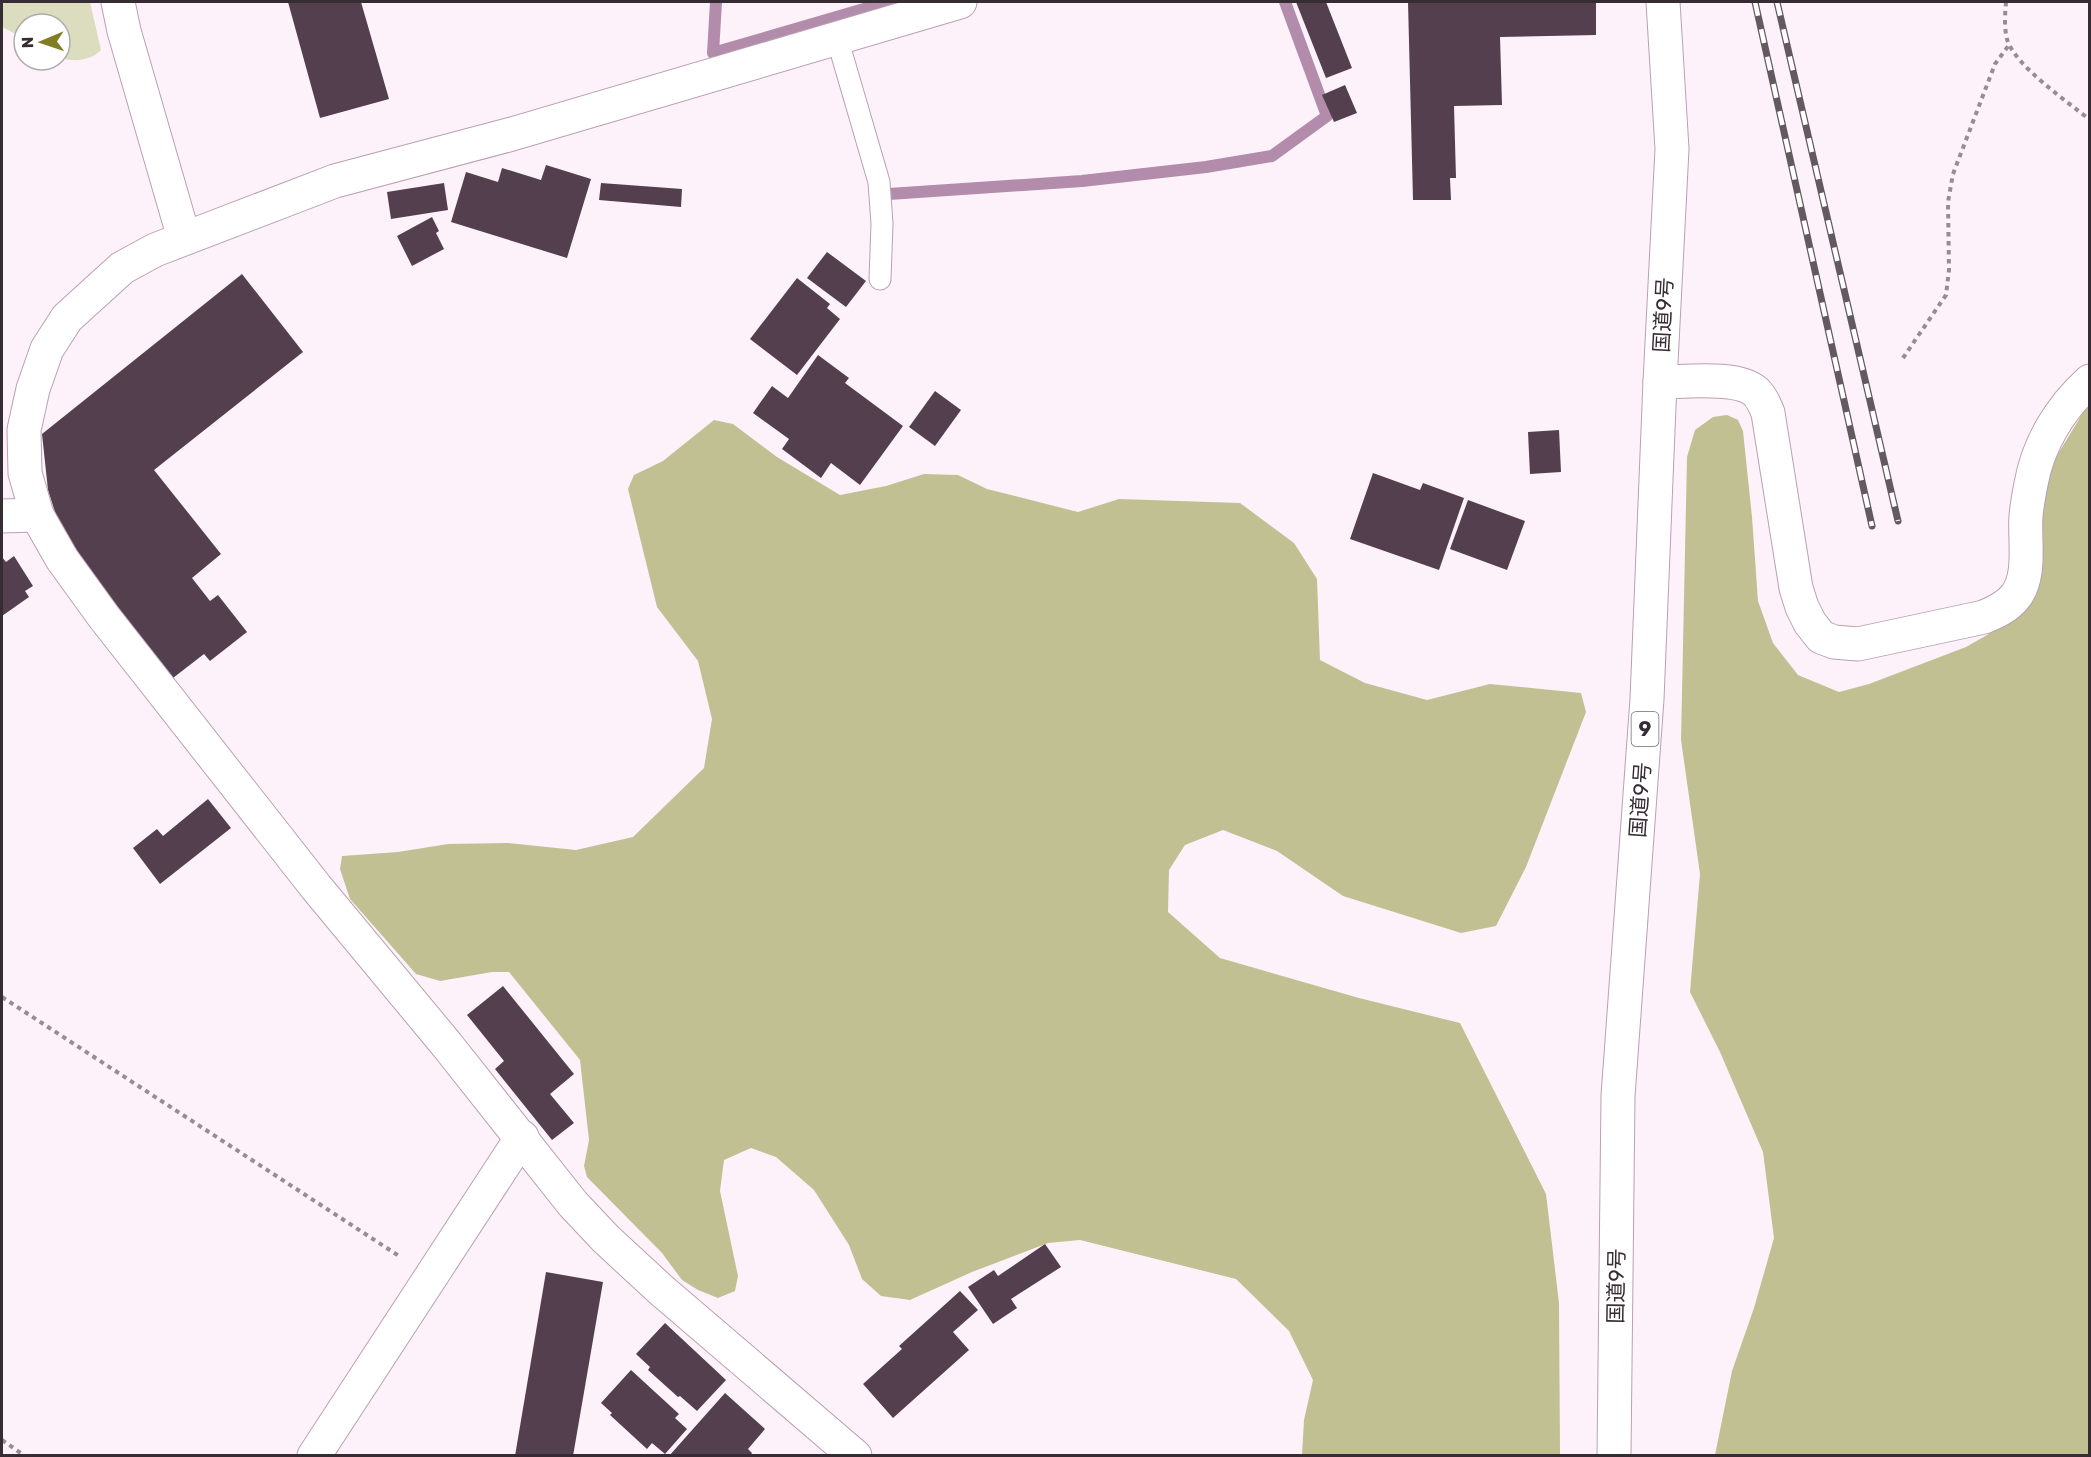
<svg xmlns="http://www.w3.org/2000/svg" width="2091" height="1457" font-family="Rubik,'Noto Sans JP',sans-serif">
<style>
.green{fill:#dcdcbf}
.forest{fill:#c0c093}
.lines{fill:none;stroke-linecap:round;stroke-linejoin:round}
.stream{stroke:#b28caa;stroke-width:12}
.building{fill:#543f4f}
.service-casing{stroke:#b9a0b3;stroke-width:23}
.minor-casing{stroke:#b9a0b3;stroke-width:35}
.trunk-casing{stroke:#b9a0b3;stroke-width:35}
.path{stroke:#968c93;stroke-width:4;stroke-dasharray:4.5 4.5;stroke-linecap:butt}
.service{stroke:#fff;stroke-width:21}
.minor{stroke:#fff;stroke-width:33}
.trunk{stroke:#fff;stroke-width:33}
.rail-casing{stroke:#635960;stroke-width:7}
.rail{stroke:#fff;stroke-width:4.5;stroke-dasharray:14;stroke-linecap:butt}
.labels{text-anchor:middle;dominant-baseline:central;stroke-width:6;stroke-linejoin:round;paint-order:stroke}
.shield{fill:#fff;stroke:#726b70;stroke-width:1.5}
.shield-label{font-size:20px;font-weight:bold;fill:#362c33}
.street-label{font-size:21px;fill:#362c33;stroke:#fff}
</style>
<rect width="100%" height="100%" fill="#fdf2fa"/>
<!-- green -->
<path class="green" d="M2,2H90L101,50C90,61 75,62 60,58V24H24V38L2,27Z"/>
<!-- forest -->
<g class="forest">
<path d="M2089,403V1455H1715L1732,1371L1754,1308L1774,1238L1763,1152L1720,1052L1690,992L1700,874L1681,740L1687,457L1695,430L1713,417L1727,415L1738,420L1743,431L1752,517L1758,601L1773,643L1798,675L1839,692L1869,684L1966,647L2017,618L2036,596L2043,545L2041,503L2056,457Z"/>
<path d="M714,420L733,424L777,457L840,495L886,486L924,474L958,475L987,489L1078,512L1119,499L1240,503L1294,543L1317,579L1320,660L1365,683L1427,700L1490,684L1581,693L1586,712L1526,867L1496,926L1461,933L1343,896L1277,851L1223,830L1185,845L1169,870L1168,912L1220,958L1359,998L1460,1023L1546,1194L1559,1303L1560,1455H1302L1304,1420L1313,1380L1289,1331L1236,1279L1080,1240L1048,1243L972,1272L910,1300L881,1296L862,1279L849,1245L814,1190L776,1157L751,1148L724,1160L720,1191L738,1276L735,1291L718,1298L698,1290L682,1280L662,1253L587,1177L584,1166L589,1140L580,1060L509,972H492L440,981L416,974L350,899L340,869L342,856L398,852L448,844L508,843L576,850L633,837L704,768L712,719L698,661L657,607L628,489L634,475L663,461Z"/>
</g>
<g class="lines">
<!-- stream -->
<g class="stream">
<path d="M716,2L713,53L888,2"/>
<path d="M889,194L1082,181L1206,167L1272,156L1327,116L1285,2"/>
</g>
</g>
<!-- building -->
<g class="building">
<path d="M288,2H361L389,99L320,118Z"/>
<path d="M1296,2H1326L1352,68L1326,78Z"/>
<path d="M1408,2H1596V35L1500,37L1502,105L1454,106L1456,178H1450L1451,200H1413Z"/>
<path d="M1345,85L1357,113L1334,122L1322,95Z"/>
<path d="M546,165L591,179L567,258L451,222L466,172L498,182L502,168L541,180Z"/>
<path d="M444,183L448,210L391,219L387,192Z"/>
<path d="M601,183L682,189L681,207L599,200Z"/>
<path d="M432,217L439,231L436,233L444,249L412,266L397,236Z"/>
<path d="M827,252L866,281L846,307L807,278Z"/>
<path d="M242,274L303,352L154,470L221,554L192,578L210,601L218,595L247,632L210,661L204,654L173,678L63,537L48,490L42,434Z"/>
<path d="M797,278L830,304L827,308L840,319L797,375L750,339Z"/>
<path d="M818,355L849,378L845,383L903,426L860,485L831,463L821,478L782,449L789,439L753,413L772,386L788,398Z"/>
<path d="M935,391L961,410L935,446L909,427Z"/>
<path d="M1559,430L1561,472L1530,474L1528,432Z"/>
<path d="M1373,473L1420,490L1423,483L1464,498L1439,570L1350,539Z"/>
<path d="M1468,500L1525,521L1507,570L1450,549Z"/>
<path d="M14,556L33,586L25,591L29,597L2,616V557L6,562Z"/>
<path d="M208,799L231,828L160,884L133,848L157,829L163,836Z"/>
<path d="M503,986L574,1074L550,1094L574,1123L552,1140L495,1069L504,1061L467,1015Z"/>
<path d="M1045,1244L1061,1267L1011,1299L1017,1308L993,1324L968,1287L994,1270L998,1276Z"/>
<path d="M546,1272L603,1282L573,1456H515Z"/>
<path d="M960,1291L978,1310L953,1332L969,1350L893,1418L863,1384L902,1349L899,1346Z"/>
<path d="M665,1323L726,1380L697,1411L680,1396L678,1397L648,1370L650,1367L636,1354Z"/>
<path d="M631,1370L679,1414L675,1418L687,1429L665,1454L652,1443L647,1449L610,1415L612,1413L601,1403Z"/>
<path d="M725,1393L765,1429L748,1449L752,1453L750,1456H669Z"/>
</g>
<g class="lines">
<defs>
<path id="service" d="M837,38L879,182L882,224L880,279"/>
<g id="minor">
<path d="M118,2L124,31L184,238"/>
<path d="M1660,382C1684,382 1738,375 1756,392C1762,398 1765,405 1768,413L1796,588L1802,607L1810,623L1821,637L1834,642L1858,644L1984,617C1996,612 2007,607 2015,597C2032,576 2024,541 2026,516C2027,505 2029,494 2031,484C2038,444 2060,408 2090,381"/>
<path d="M2,516L37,515"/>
<path d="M314,1456L522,1137"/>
<path d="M855,1456L660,1289L606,1239L573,1204L447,1045L316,887L104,617L62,559L37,515L25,473L24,430L33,389L47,349L67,318L122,268L155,250L335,181L512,134L960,2"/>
</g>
<path id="trunk" d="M1614,1456L1618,1096L1647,699L1660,382L1672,149L1663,2"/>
</defs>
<!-- service casing -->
<use href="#service" class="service-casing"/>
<!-- minor casing -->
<use href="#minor" class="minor-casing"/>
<!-- trunk casing -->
<use href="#trunk" class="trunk-casing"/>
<!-- path -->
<g class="path">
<path d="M2006,2C2005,14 2004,27 2007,39C2014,65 2068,102 2090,120"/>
<path d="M1903,358L1946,295L1949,270L1948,202L1953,174L1995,64L2009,45"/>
<path d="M2,997L399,1256"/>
<path d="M2,1440L25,1456"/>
</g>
<!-- service -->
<use href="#service" class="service"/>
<!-- minor -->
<use href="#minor" class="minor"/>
<!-- trunk -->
<use href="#trunk" class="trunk"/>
<defs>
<g id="rail">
<path d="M1755,2L1872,526"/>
<path d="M1777,2L1898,521"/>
</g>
</defs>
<!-- rail casing -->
<use href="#rail" class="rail-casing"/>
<!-- rail -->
<use href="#rail" class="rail"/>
</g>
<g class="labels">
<!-- shield labels -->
<rect class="shield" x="1631.5" y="712" width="27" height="34" rx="4.5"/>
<g class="shield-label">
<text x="1645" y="729">9</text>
</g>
<!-- street labels -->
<g class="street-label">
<text transform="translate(1663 315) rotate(-87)">国道9号</text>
<text transform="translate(1640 800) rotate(-86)">国道9号</text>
<text transform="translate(1616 1286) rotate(-89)">国道9号</text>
</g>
</g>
<!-- border -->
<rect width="2091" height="1457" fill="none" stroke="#362c33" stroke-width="6"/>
<!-- north arrow -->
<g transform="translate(42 42) rotate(268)"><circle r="28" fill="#ffffff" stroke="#afabad" stroke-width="1.5"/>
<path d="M0-4.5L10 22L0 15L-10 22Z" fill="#807d25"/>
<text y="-9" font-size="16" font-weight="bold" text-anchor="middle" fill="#362c33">N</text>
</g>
</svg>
